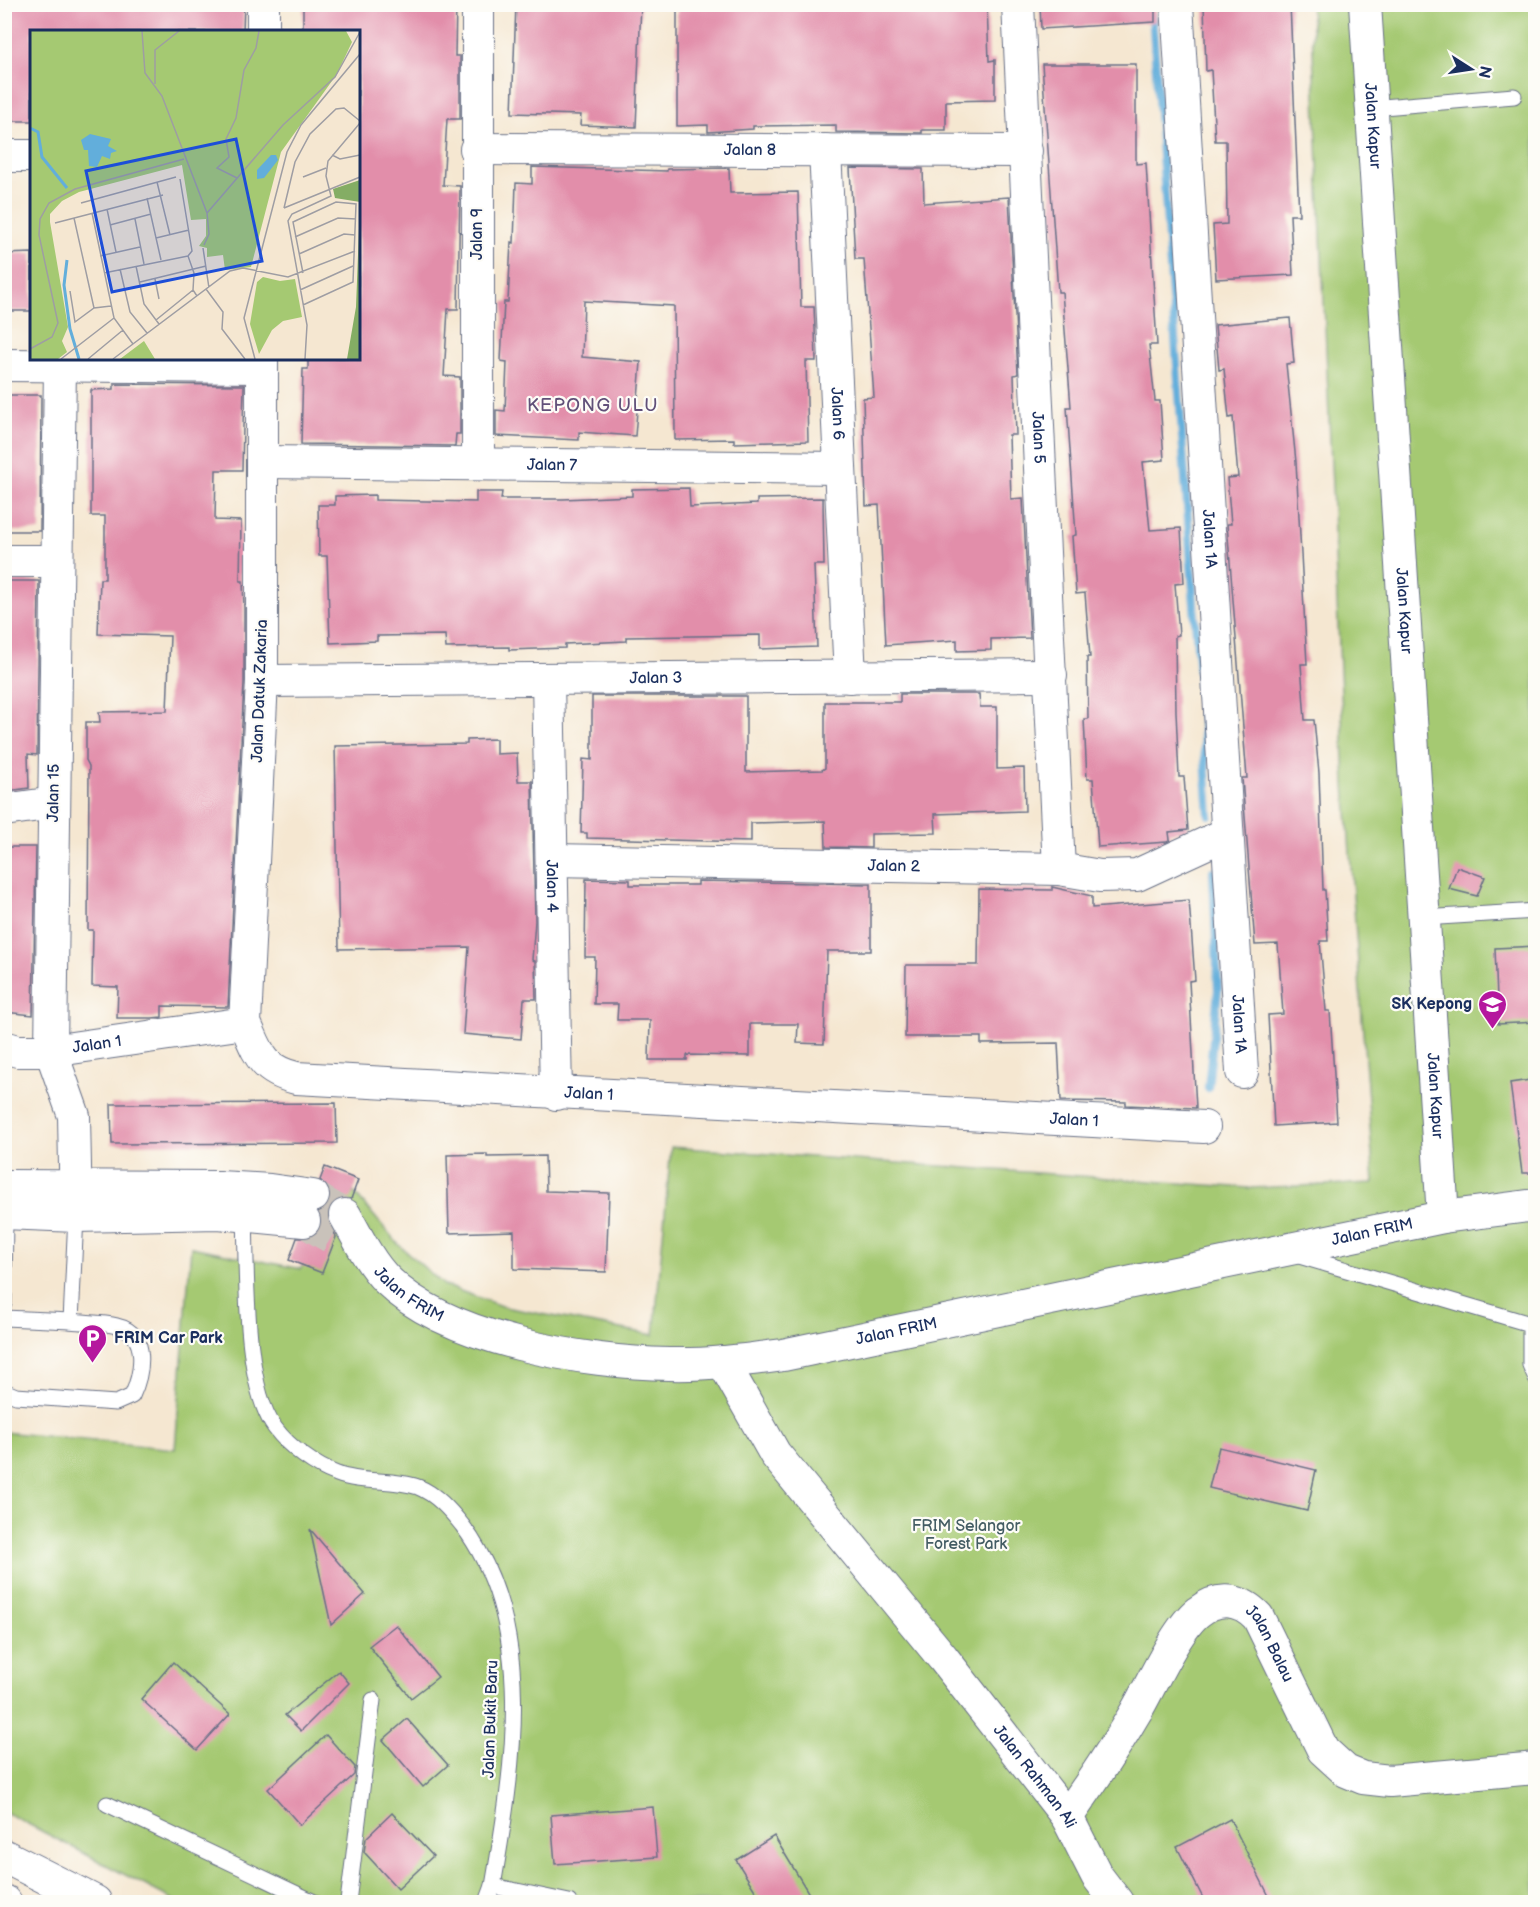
<svg xmlns="http://www.w3.org/2000/svg" width="1540" height="1907" font-family="'Balsamiq Sans',sans-serif">
<style>
.green{fill:#a5c972;stroke:#607c68;stroke-width:1.5}
.lines{fill:none;stroke-linecap:round;stroke-linejoin:round}
.stream{stroke:#62aedb;stroke-width:8}
.building{fill:#e28eaa}
.minor-tunnel{stroke:#c9c2ba;stroke-width:32;stroke-dasharray:32 16;stroke-linecap:butt}
.service-casing{stroke:#676f86;stroke-width:17}
.minor-casing{stroke:#676f86;stroke-width:34}
.primary-casing{stroke:#676f86;stroke-width:35}
.service{stroke:#fff;stroke-width:15}
.minor{stroke:#fff;stroke-width:32}
.primary{stroke:#fff;stroke-width:33}
.labels{text-anchor:middle;dominant-baseline:central;stroke-width:4.5;stroke-linejoin:round;paint-order:stroke}
.street-label{font-size:16px;fill:#1b2f5e;stroke:#fdfcf7}
.poi-label{font-size:16px;font-weight:bold;fill:#1b2f5e;stroke:#fdfcf7;text-anchor:end}
.park-label{font-size:16px;fill:#445d64;stroke:#fdfcf7}
.neighbourhood-label{font-size:18px;letter-spacing:1.5px;fill:#615079;stroke:#fdfcf7}
.inset-river{fill:none;stroke:#62aedb;stroke-width:3}
.inset-road{fill:none;stroke:#9e9da3;stroke-width:1.5}
.view{fill:#1d4ed8;fill-opacity:0.15;stroke:#1d4ed8;stroke-width:3}
.inset-edge{fill:none;stroke:#1b2f5e;stroke-width:3}
</style>
<rect width="100%" height="100%" fill="#fdfcf7"/>
<filter id="ink" filterUnits="userSpaceOnUse"><feTurbulence type="fractalNoise" baseFrequency=".0167" numOctaves="2"/><feDisplacementMap in="SourceGraphic" scale="12" xChannelSelector="R" yChannelSelector="G"/><feConvolveMatrix kernelMatrix="1 2 1 2 8 2 1 2 1" color-interpolation-filters="sRGB"/></filter>
<filter id="wash" filterUnits="userSpaceOnUse"><feTurbulence type="fractalNoise" baseFrequency=".008" numOctaves="4" result="noise"/><feDisplacementMap in="SourceGraphic" scale="24" xChannelSelector="R" yChannelSelector="G"/><feGaussianBlur stdDeviation="1.35" result="paint"/><feColorMatrix in="noise" values="0 0 0 0 0 0 0 0 0 0 0 0 0 0 0 0 0 1.4 0 .05"/><feComposite in="paint" operator="in"/></filter>
<g filter="url(#wash)">
<rect width="100%" height="100%" fill="#f5e7d1"/>
<!-- green -->
<path class="green" d="M1311,5H1535V1902H177L5,1812L4,1432L175,1449L191,1247L301,1269L339,1175L399,1245L444,1285L504,1307L654,1335L671,1147L1249,1188L1374,1183L1345,784Z"/>
<g class="lines">
<!-- stream -->
<g class="stream">
<path d="M1152,14L1209,815"/>
<path d="M1208,1088L1218,990L1213,871"/>
</g>
</g>
<g id="blocks">
<!-- building -->
<g class="building">
<path d="M4,4H244L243,32H32V121H4Z"/>
<path d="M303,4H456L455,56H460V119H447L443,185L460,186L458,309H448L444,376L460,377V434H456L455,446L301,444L303,369H308V358H358V32H303Z"/>
<path d="M516,4H641L636,127L580,125L581,115L512,113Z"/>
<path d="M677,4H987L989,61L995,60V100L946,101V130H922V133L836,132V125L753,126V129L708,132V125L677,126Z"/>
<path d="M1040,4H1155V22L1041,29Z"/>
<path d="M1204,4H1290L1299,215H1290L1293,275L1216,279L1213,225L1227,224L1226,141H1215L1211,70L1206,71Z"/>
<path d="M1042,64H1136V164L1146,163L1157,345H1149L1155,401H1160L1164,460L1143,462L1150,530L1181,528L1184,583L1175,584L1179,635L1175,636L1176,712L1179,777H1184L1188,830L1169,832L1170,840L1167,842L1098,847L1093,779H1087L1084,719H1088L1087,657H1090L1085,593L1076,594L1072,536L1076,535L1067,407H1071L1062,292H1058Z"/>
<path d="M532,167L667,171V169L729,168L730,193L798,192L801,307H814L815,329L816,361H806L808,441L734,443V439L675,440L674,306L584,301L582,357L641,362L635,436L579,432V440L496,436V410L505,411L507,362L501,361L504,302H508L511,242L514,243L516,183L532,184Z"/>
<path d="M850,168L923,169L924,203L1009,197L1018,374L1014,375L1016,435H1009L1011,499L1023,498L1030,638L991,639V650L957,651V640L886,645L879,505L866,506L863,398L874,397L864,259H855Z"/>
<path d="M32,253V311H4V254Z"/>
<path d="M1290,318L1294,363L1286,364L1296,462L1307,664H1301L1305,720H1314L1319,773L1323,890H1325L1328,941H1320L1326,1011H1330L1337,1122L1274,1126L1268,1015L1283,1014L1278,944L1255,945L1242,778H1247L1227,524H1231L1227,478L1238,477L1233,417L1229,418L1224,369L1219,370L1215,325Z"/>
<path d="M114,384L244,385L242,470H216L215,520L241,521L240,581H243L244,608V683L228,1007L162,1006V1017L152,1018H117L118,987L92,986L93,930H88L89,766L86,760V722H100L99,712L167,711L170,636L98,634L100,579H105V516H91V390L114,389Z"/>
<path d="M4,395H41L40,531H4Z"/>
<path d="M689,488L690,507L757,504V499L823,498L824,565H814L817,647L760,649V635L626,637V641L565,644V648L509,650V647L446,648L445,635L377,636V641L330,643L327,556H319L318,505H335V496L375,495V500L476,502V492H502L501,499H563L632,496V489Z"/>
<path d="M4,581H39L37,755L28,754L29,788L15,790H4Z"/>
<path d="M900,694H979L980,707H997V769L1024,768L1025,811L935,814L936,833L871,834V848L826,847L825,821L751,823V842L587,838V833H581L583,759L592,760V696H746V772L822,770L825,768V702H900Z"/>
<path d="M496,739V754L517,753L518,781H532L535,921L532,960L535,961L536,999H524L521,1039L463,1034L469,947L339,949L335,746L467,744V740Z"/>
<path d="M4,847H36L33,1015L4,1012Z"/>
<path d="M1457,867L1485,877L1477,896L1449,889Z"/>
<path d="M586,879L630,880V885H698V881L871,884V951H827L824,1044L797,1043L798,1024H750V1056L687,1055V1060H649L650,1020H617L618,1004H594L595,957H585Z"/>
<path d="M1052,887L1092,896V908L1189,900L1195,980L1189,981L1196,1108L1126,1105V1102L1061,1101L1058,1043L981,1044V1037H905L906,965H978L979,889L1052,890Z"/>
<path d="M1536,946V1022L1498,1024L1495,948Z"/>
<path d="M1536,1079V1173H1522L1510,1083Z"/>
<path d="M336,1103L337,1143L112,1144L111,1104Z"/>
<path d="M487,1154V1157L545,1156L546,1191L609,1193L606,1272L514,1269V1231L449,1233L447,1155Z"/>
<path d="M325,1167L358,1180L351,1199H337L329,1206L327,1215L336,1237L322,1273L289,1260L297,1238H311L319,1231L322,1222L320,1213L327,1207L331,1198L329,1189L320,1180Z"/>
<path d="M1219,1447L1316,1470L1307,1511L1209,1488Z"/>
<path d="M310,1529L365,1594L331,1625Z"/>
<path d="M396,1625L438,1677L411,1698L369,1646Z"/>
<path d="M173,1662L230,1714L197,1750L141,1699Z"/>
<path d="M339,1671L349,1683L301,1731L285,1715Z"/>
<path d="M407,1719L448,1765L423,1787L383,1740Z"/>
<path d="M326,1735L355,1767L354,1775L300,1825L268,1789Z"/>
<path d="M653,1807L657,1857L555,1864L551,1815Z"/>
<path d="M392,1813L433,1856L398,1889L364,1852L366,1838Z"/>
<path d="M1230,1819L1272,1902H1205L1177,1847Z"/>
<path d="M774,1836L814,1902H762L736,1860Z"/>
</g>
</g>
</g>
<g filter="url(#ink)">
<use href="#blocks" fill-opacity="0" stroke="#676f86" stroke-width="1.5"/>
<g class="lines">
<!-- minor-tunnel -->
<g class="minor-tunnel">
<path d="M313,1196L345,1215"/>
<path d="M304,1221L335,1240"/>
</g>
<defs>
<g id="service">
<path d="M1371,108L1514,96"/>
<path d="M1423,918L1536,911"/>
<path d="M245,1214C247,1269 243,1385 275,1428C289,1447 315,1466 337,1474C362,1484 392,1478 418,1487C436,1494 450,1510 462,1525C538,1625 513,1771 493,1886L569,1902"/>
<path d="M1296,1255L1530,1324V1365L1536,1378"/>
<path d="M4,1304L5,1214"/>
<path d="M4,1318L71,1321"/>
<path d="M4,1391L16,1396L116,1403L132,1396C142,1374 150,1333 117,1326C102,1322 86,1323 71,1321L76,1216"/>
<path d="M107,1804L314,1902"/>
<path d="M348,1902L373,1700"/>
<path d="M487,1902L493,1886"/>
</g>
<g id="minor">
<path d="M478,4V464"/>
<path id="s1" d="M1018,4L1059,869"/>
<path id="s2" d="M1177,4L1242,1072"/>
<path id="s3" d="M1365,4L1443,1217"/>
<path d="M263,32V4"/>
<path id="s4" d="M476,149L1026,151"/>
<path id="s5" d="M825,150L850,677"/>
<path d="M4,156H32"/>
<path id="s6" d="M262,358V681L245,1023C259,1054 261,1069 296,1078L1204,1127"/>
<path d="M4,365L262,367"/>
<path d="M60,365L51,1051L74,1116L76,1216"/>
<path id="s7" d="M262,462L840,468"/>
<path d="M4,561H57"/>
<path id="s8" d="M548,679L556,1094"/>
<path id="s9" d="M262,681L1051,675"/>
<path d="M4,810L54,803"/>
<path id="s10" d="M552,860L1059,869L1100,876L1137,875L1226,834"/>
<path id="s11" d="M4,1047L18,1051H51L245,1023"/>
<path d="M4,1186L219,1187L270,1190L313,1196"/>
<path d="M4,1213L76,1216L218,1213L304,1221"/>
<path id="s12" d="M345,1215C357,1236 369,1262 387,1280C447,1340 587,1363 669,1364C708,1365 745,1360 783,1355L1443,1217L1536,1205"/>
<path id="s13" d="M723,1362L775,1454L943,1658L1067,1817L1097,1876L1117,1902"/>
<path id="s14" d="M1067,1817C1091,1783 1114,1749 1135,1713C1150,1688 1176,1629 1198,1612C1219,1595 1241,1599 1258,1617L1323,1750L1346,1771L1363,1778L1390,1781L1536,1768"/>
</g>
<g id="primary">
<path d="M4,1856L95,1902"/>
<path d="M4,1902H5"/>
</g>
</defs>
<!-- service casing -->
<use href="#service" class="service-casing"/>
<!-- minor casing -->
<use href="#minor" class="minor-casing"/>
<!-- primary casing -->
<use href="#primary" class="primary-casing"/>
<!-- service -->
<use href="#service" class="service"/>
<!-- minor -->
<use href="#minor" class="minor"/>
<!-- primary -->
<use href="#primary" class="primary"/>
</g>
</g>
<!-- icons -->
<defs>
<symbol id="school-pin" viewBox="-11 -11 22 30"><path d="M0 17L-7.5 6A9.5 9.5 0 1 1 7.5 6Z" fill="#b5179e" stroke="#fdfcf7"/><path d="M0-5L7-2L0 1L-7-2ZM-4 1L0 2.5L4 1V4Q0 6-4 4Z" fill="#fff"/></symbol>
<symbol id="parking-pin" viewBox="-11 -11 22 30"><path d="M0 17L-7.5 6A9.5 9.5 0 1 1 7.5 6Z" fill="#b5179e" stroke="#fdfcf7"/><path d="M-3.5-5.5H1a3.5 3.5 0 0 1 0 7H-1V5.5H-3.5ZM-1-3.4V-.6H.8a1.4 1.4 0 0 0 0-2.8Z" fill="#fff"/></symbol>
</defs>
<g fill-rule="evenodd">
<use href="#school-pin" x="1476" y="988" width="33" height="45"/>
<use href="#parking-pin" x="76" y="1322" width="33" height="45"/>
</g>
<g class="labels">
<!-- street labels -->
<g class="street-label">
<text stroke="none"><textPath href="#s3" startOffset="122">Jalan Kapur</textPath></text>
<text stroke="none"><textPath href="#s4" startOffset="274">Jalan 8</textPath></text>
<text transform="translate(477 234) rotate(-90)">Jalan 9</text>
<text stroke="none"><textPath href="#s5" startOffset="264">Jalan 6</textPath></text>
<text stroke="none"><textPath href="#s1" startOffset="434">Jalan 5</textPath></text>
<text stroke="none"><textPath href="#s7" startOffset="290">Jalan 7</textPath></text>
<text stroke="none"><textPath href="#s2" startOffset="536">Jalan 1A</textPath></text>
<text stroke="none"><textPath href="#s3" startOffset="608">Jalan Kapur</textPath></text>
<text stroke="none"><textPath href="#s9" startOffset="394">Jalan 3</textPath></text>
<text transform="translate(260 691) rotate(-88)">Jalan Datuk Zakaria</text>
<text transform="translate(54 793) rotate(-89)">Jalan 15</text>
<text stroke="none"><textPath href="#s10" startOffset="342">Jalan 2</textPath></text>
<text stroke="none"><textPath href="#s8" startOffset="207">Jalan 4</textPath></text>
<text stroke="none"><textPath href="#s2" startOffset="1022">Jalan 1A</textPath></text>
<text stroke="none"><textPath href="#s11" startOffset="94">Jalan 1</textPath></text>
<text stroke="none"><textPath href="#s6" startOffset="1038">Jalan 1</textPath></text>
<text stroke="none"><textPath href="#s3" startOffset="1094">Jalan Kapur</textPath></text>
<text stroke="none"><textPath href="#s6" startOffset="1524">Jalan 1</textPath></text>
<text stroke="none"><textPath href="#s12" startOffset="1094">Jalan FRIM</textPath></text>
<text stroke="none"><textPath href="#s12" startOffset="104">Jalan FRIM</textPath></text>
<text stroke="none"><textPath href="#s12" startOffset="608">Jalan FRIM</textPath></text>
<text stroke="none"><textPath href="#s14" startOffset="340">Jalan Balau</textPath></text>
<text transform="translate(491 1719) rotate(-88)">Jalan Bukit Baru</text>
<text stroke="none"><textPath href="#s13" startOffset="520">Jalan Rahman Ali</textPath></text>
</g>
<!-- poi labels -->
<g class="poi-label">
<text x="1472" y="1004">SK Kepong</text>
<text x="114" y="1338" text-anchor="start">FRIM Car Park</text>
</g>
<!-- park labels -->
<g class="park-label">
<text x="966" y="1526">FRIM Selangor<tspan x="966" dy="18">Forest Park</tspan></text>
</g>
<!-- neighbourhood labels -->
<g class="neighbourhood-label">
<text x="593" y="405">KEPONG ULU</text>
</g>
</g>
<!-- overview -->
<g transform="translate(30 30)">
<rect width="330" height="330" fill="#f5e7d1"/>
<path d="M0,1H316L322,12L307,44L251,122L221,237L195,240L193,225L177,227V218L169,216L176,206V189L161,190L152,135L49,162L32,171L20,184V192L38,297L32,311L37,322L28,329H0ZM233,247L250,251L265,249L272,287L253,291L242,300L229,324L220,294L227,252ZM114,311L125,329H90Z" fill="#a5c972"/>
<path d="M330,150V329H317L326,277L330,172L305,168L303,159Z" fill="#84ad64"/>
<path d="M60,104L81,109L78,116L87,121L81,123L80,129L72,126L67,137L59,136L58,120H54L51,110ZM241,125H246L248,130L234,148L227,149V140Z" fill="#62aedb"/>
<path class="inset-river" d="M0,98L8,102L12,127L37,158M37,230L34,255L40,299L49,329"/>
<path class="inset-road" d="M112,1L115,43L132,66L177,183L179,204L174,215M125,54V20L149,1M302,125L310,129L330,125M273,147L296,138M207,148L187,138L199,127L196,109L206,88L214,40L226,18L229,1M150,149L162,221L158,226L164,243L163,260L167,266M127,152L140,205M117,168L131,230M51,173L146,147M254,178L265,132L280,104L306,79L314,78L330,91M254,178L330,147M77,179L86,222M62,183L84,288L103,314M177,183L253,95L305,47L330,2M44,188L64,278M105,189L114,234M25,193L133,165M80,195L121,184M265,207L308,188L326,189M126,208L159,200M173,218L179,258M269,224L314,204L325,205M70,226L110,217M106,236L114,274L129,294M90,239L100,282L117,303M74,243L158,226M125,249L129,269M110,252L176,236M176,259L193,282L192,299L215,329M270,260L323,236M40,261L45,292L64,278L81,276M273,275L323,252L326,174L306,172L263,192L273,243M126,290L163,260M0,319L22,307L28,293L9,205L10,189L19,173L45,159L154,129M31,329L84,288M58,329L93,300M83,329L200,241L213,238L258,247L325,221M225,329L214,288L257,122L271,95L330,24M275,329L277,295L258,191L262,184L301,166L296,146L298,131L330,93"/>
<path class="view" d="M206,109L232,231L82,262L56,141Z"/>
<rect width="330" height="330" class="inset-edge"/>
</g>
<!-- margin -->
<rect width="1540" height="1907" fill="none" stroke="#fdfcf7" stroke-width="24"/>
<!-- north arrow -->
<g transform="translate(1471 69) rotate(102)" stroke="#fdfcf7" stroke-width="4.5" paint-order="stroke">
<path d="M0-4.5L10 22L0 15L-10 22Z" fill="#1b2f5e"/>
<text y="-9" font-size="16" font-weight="bold" text-anchor="middle" fill="#1b2f5e">N</text>
</g>
</svg>
